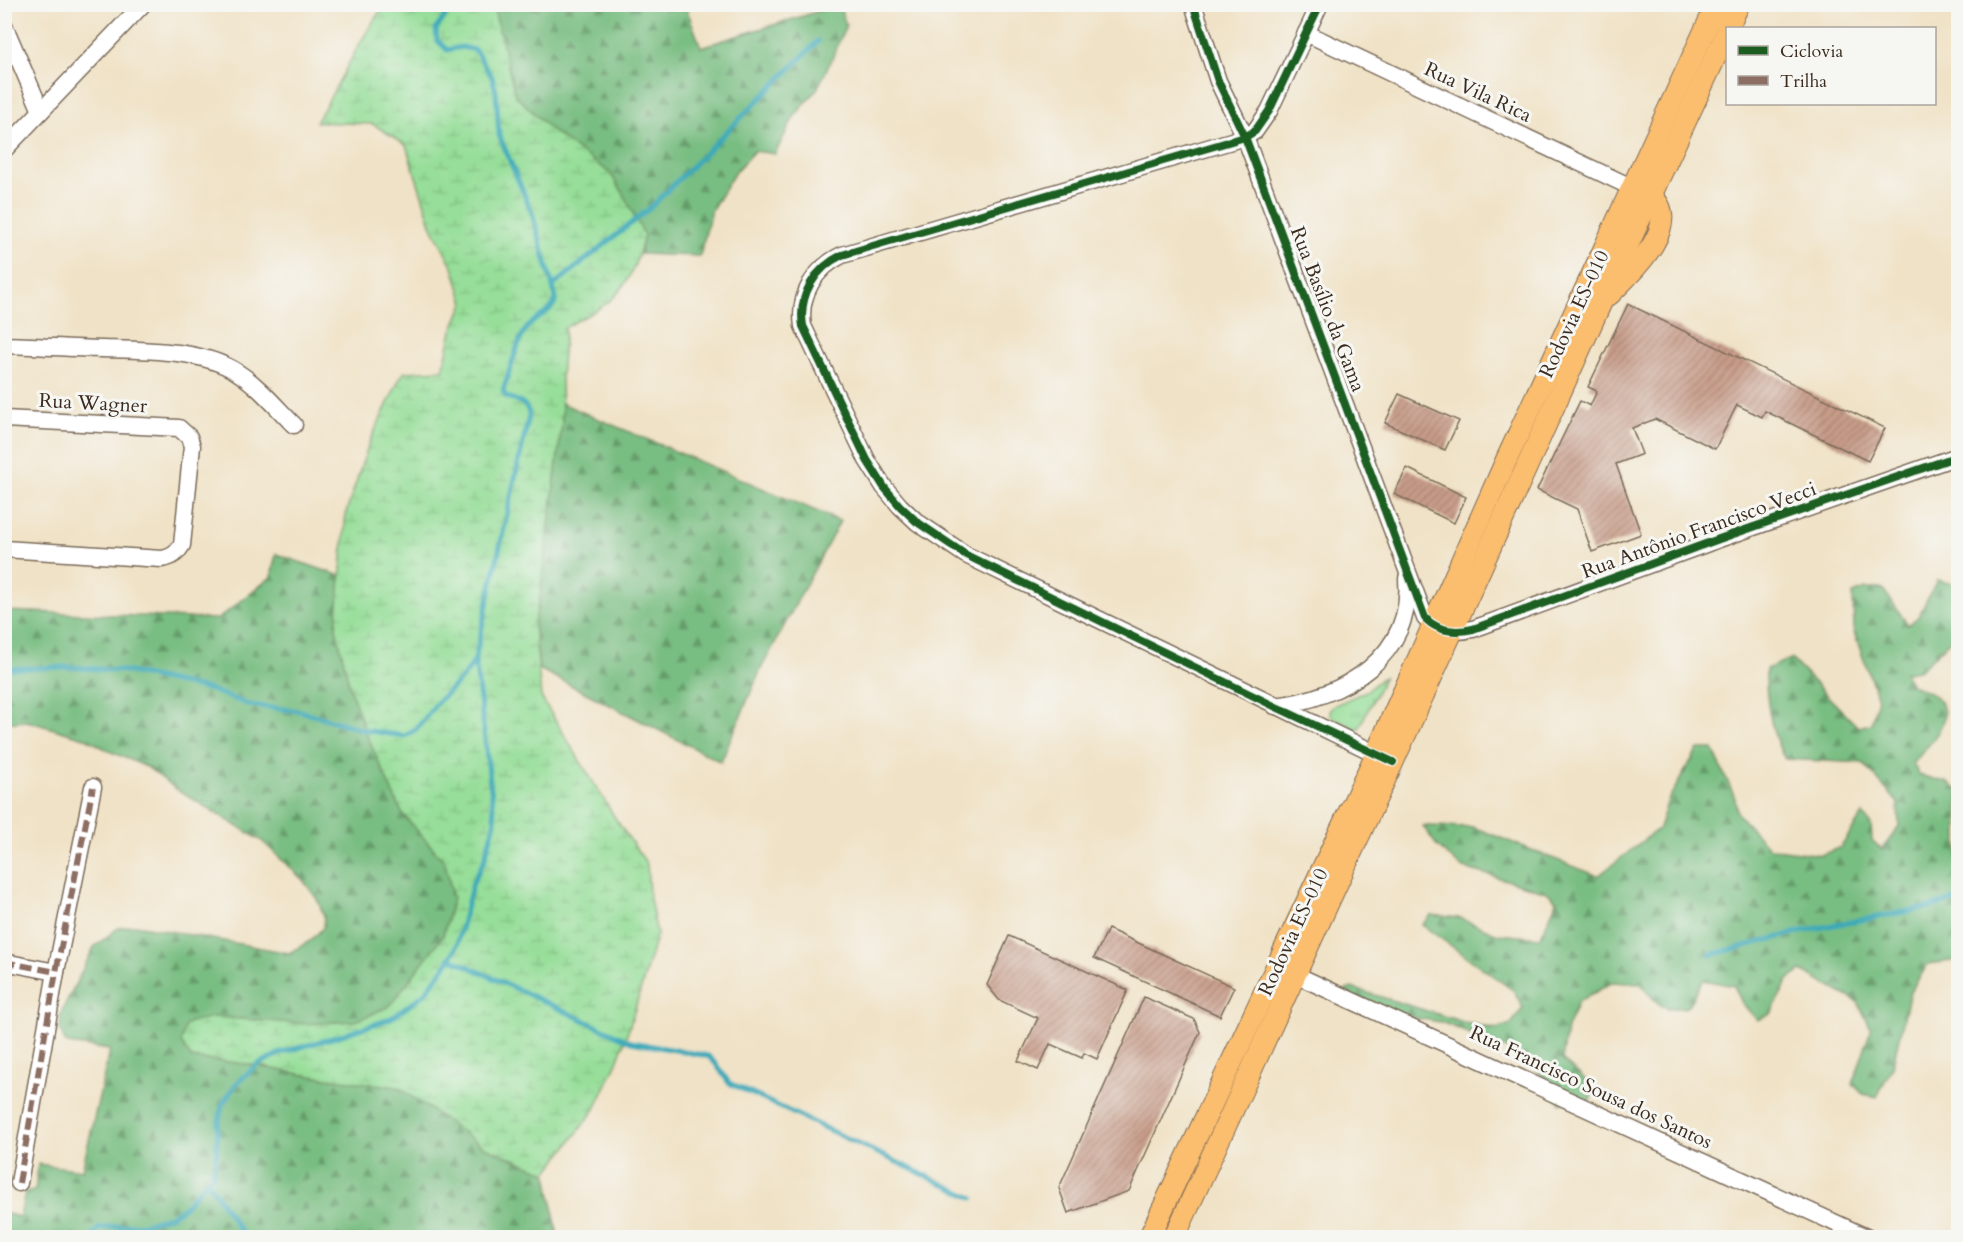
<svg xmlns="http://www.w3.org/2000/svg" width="1963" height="1242" font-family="Cardo,serif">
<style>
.grass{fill:url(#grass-tufts);stroke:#68845c;stroke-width:1.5}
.forest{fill:url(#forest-firs);stroke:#5a7450;stroke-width:1.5}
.wetland{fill:url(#wetland-marsh);stroke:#68845c;stroke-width:1.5}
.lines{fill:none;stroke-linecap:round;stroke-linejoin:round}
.stream{stroke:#3aa9b9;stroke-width:5}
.building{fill:url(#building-hatch)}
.minor-casing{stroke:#7a6a59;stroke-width:19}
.major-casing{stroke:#7a6a59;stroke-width:23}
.minor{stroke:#fff;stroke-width:16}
.major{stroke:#fbbd6e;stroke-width:21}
.quiet{stroke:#8d6e63;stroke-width:6;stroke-dasharray:12 6;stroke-linecap:butt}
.cycleway-casing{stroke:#f6f6f2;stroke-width:11}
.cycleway{stroke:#1b5e20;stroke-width:8}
.labels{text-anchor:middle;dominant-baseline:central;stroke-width:6;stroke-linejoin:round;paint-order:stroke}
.street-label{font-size:20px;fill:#3b2a1e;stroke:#f6f6f2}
</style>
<defs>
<pattern id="grass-tufts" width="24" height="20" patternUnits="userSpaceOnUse" patternTransform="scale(1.5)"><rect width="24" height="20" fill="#96de99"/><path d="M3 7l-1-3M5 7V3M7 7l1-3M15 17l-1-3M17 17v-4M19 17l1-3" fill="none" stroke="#82bf83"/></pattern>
<pattern id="forest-firs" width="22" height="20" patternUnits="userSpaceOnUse" patternTransform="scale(1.5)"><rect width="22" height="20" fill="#78bd81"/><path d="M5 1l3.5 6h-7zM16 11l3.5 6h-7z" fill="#649a69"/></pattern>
<pattern id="wetland-marsh" width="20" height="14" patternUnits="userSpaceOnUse" patternTransform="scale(1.5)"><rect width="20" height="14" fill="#96de99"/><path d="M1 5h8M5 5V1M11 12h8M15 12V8" fill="none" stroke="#82bf83"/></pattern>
<pattern id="building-hatch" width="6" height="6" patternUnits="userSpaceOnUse" patternTransform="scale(1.5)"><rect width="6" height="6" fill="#c89c89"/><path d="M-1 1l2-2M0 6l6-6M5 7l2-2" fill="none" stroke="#a47f6f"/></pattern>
</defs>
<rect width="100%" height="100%" fill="#f6f6f2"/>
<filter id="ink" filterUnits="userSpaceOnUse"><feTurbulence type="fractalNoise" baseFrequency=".0167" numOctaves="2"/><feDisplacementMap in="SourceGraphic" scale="12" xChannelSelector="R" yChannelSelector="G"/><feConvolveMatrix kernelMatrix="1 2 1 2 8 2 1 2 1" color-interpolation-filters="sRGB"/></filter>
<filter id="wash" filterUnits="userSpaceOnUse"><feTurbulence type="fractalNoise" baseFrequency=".008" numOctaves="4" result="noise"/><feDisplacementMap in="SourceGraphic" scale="24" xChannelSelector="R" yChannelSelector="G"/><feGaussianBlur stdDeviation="1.35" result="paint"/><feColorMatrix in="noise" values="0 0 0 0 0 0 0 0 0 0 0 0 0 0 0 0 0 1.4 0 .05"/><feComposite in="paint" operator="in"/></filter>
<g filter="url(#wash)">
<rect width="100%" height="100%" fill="#f0e2c6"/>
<!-- grass -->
<path class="grass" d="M1385,676L1358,730L1330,716V710L1333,706L1366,691Z"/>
<!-- forest -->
<g class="forest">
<path d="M493,5H685L701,47L839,5L846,25L831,61L817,89L794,117L775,154L754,151L735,172L711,211L700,256L640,254L644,235L621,191L610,173L553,132L515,95Z"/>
<path d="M561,403L840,521L760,671L721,762L539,669L534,623L540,595L562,422Z"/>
<path d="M276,554L341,576L336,628L351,692L369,740L402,813L445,862L453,898L443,936L390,1006L356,1021L305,1024L213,1017L191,1058L248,1064L311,1076L398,1087L483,1146L547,1173L558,1237H5V1213L20,1217L25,1192L35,1191L38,1164L82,1170L110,1050L68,1044L64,1040L60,1028L61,1013L94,947L118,928L136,925L289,953L310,941L323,928L324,916L317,899L303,880L262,841L176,789L147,767L109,751L88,739L27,721L5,723V611L218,619L271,577Z"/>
<path d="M1937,580L1958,585V627L1954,636L1919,671L1905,672L1910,684C1918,688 1930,692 1936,697C1959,718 1926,748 1913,763L1919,775L1946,782L1958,790V960L1928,964L1910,992L1892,1067L1877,1097L1863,1094L1853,1084L1871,1029L1858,1002L1801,971L1788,980L1771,1014L1757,1020L1742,1003L1734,986L1703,980L1687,1007C1660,1012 1657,1003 1641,984L1613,982L1578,1002L1567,1028L1562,1060L1593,1086L1591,1100L1560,1103L1543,1076L1517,1053L1441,1022L1344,1007L1339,993L1352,988L1467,1023L1496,1029L1511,1024L1523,1008L1514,991L1422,925L1431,915L1460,918L1498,934L1540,938L1557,901L1547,892L1461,867L1437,846L1423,826L1473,827L1598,876L1659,828L1668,800L1698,749H1713L1735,798L1737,813L1769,848L1821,855L1841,847L1863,814L1871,825L1872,840L1882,850L1899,826L1898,803L1863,763L1785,759C1771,736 1765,696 1766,669L1791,659L1858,727L1871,724L1878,699L1854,632L1853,594L1866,589H1883L1908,625L1918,617Z"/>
</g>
<!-- wetland -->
<path class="wetland" d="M385,4L493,5L515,95L553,132L610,173L621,190L644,235C639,258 631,281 613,298C601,310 580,318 565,328L561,378L562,422L540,595L534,623L541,697L617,821L647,864L649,894L657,934L629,1029L617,1062L595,1109L547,1173L483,1146L398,1087L311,1076L248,1064L191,1058L181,1042L185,1026L190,1022L213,1017L305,1024L356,1021L390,1006L443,936L453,898L445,862L402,813L369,740L351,692L336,628L346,513L369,443L400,378L405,372L443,370L452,331L464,303L453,267L432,227L406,145L373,124L316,122C340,83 358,41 385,4Z"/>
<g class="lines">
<!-- stream -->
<g class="stream">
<path d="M553,286L650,208L818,41"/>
<path d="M4,669L69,667L125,671L211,690L249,705L300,711L364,730L404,736C419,731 427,714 437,703C451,688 465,678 475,660"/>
<path d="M1710,955L1807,930L1926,908L1958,899"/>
<path d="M450,958L631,1042L708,1056L716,1064L729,1083L973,1198"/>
<path d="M208,1182L245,1238"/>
<path d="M91,1238L99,1228L144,1224L170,1216L183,1208L212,1176L216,1160L218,1126L222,1105L236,1084L257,1065L281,1053L339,1036L387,1020L395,1016L424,994L444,968L456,948L473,882L484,861L495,822L475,659L529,415C528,403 516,400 506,397L503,391C509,375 517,340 527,328C535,317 555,311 556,298L532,213L499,135L496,91L492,77L475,50L462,47L447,50L437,40L436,29L446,15L447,4"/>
</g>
</g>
<g id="blocks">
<!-- building -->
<g class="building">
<path d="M1628,304L1885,428L1868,461L1765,411L1762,417L1737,405L1715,449L1655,419L1632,428L1642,454L1616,464L1641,534L1592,552L1577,509L1537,490L1580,401L1590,406L1597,391L1588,387Z"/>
<path d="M1399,394L1459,421L1445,450L1385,423Z"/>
<path d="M1407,468L1466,497L1454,523L1394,494Z"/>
<path d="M1108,929L1234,987L1220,1016L1094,958Z"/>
<path d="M1009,936L1128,990L1097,1059L1084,1053L1082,1058L1050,1044L1038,1070L1018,1061L1038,1018L999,1000L987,985Z"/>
<path d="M1144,997L1194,1019L1200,1032L1129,1191L1068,1213L1059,1188Z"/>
</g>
</g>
</g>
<g filter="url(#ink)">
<use href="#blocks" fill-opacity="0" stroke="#7a6a59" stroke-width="1.5"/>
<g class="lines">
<defs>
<g id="minor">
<path d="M1193,4L1218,81L1245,137L1425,618C1438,632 1455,633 1473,629L1719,539L1958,456"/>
<path d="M1320,4L1269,111L1255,131L1245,137L842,255C815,268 798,295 803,326L867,460L884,487L900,506L917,522L966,555L1385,758"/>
<path d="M4,25L41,111"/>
<path d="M1306,33L1633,188"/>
<path d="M4,150L143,4"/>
<path d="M4,345C37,346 69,348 102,349C143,350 201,349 237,372C259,386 276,407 294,425"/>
<path d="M4,419L179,428L189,437L192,446L182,545C177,553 173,557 162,559L4,549"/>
<path d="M1275,706C1343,698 1414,657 1407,578"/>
<path d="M4,962L56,972"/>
<path d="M1296,975L1868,1238"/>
<path d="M19,1183L56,972L93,787"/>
</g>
<g id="major">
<path d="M1728,28L1739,4"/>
<path d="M1610,294C1630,274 1685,224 1651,196"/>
<path d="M1149,1238L1371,765L1505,463L1717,4"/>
<path d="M1174,1238L1393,762L1600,305L1728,30"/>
</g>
</defs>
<!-- minor casing -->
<use href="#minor" class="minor-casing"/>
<!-- major casing -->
<use href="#major" class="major-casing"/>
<!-- minor -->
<use href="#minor" class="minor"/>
<!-- major -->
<use href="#major" class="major"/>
<!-- quiet -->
<g class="quiet">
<path d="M4,962L56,972"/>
<path d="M19,1183L56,972L93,787"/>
</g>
<defs>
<g id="cycleway">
<path d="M1193,4L1218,81L1245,137L1425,618C1438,632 1455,633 1473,629L1719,539L1958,456"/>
<path d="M1320,4L1269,111L1255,131L1245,137L842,255C815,268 798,295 803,326L867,460L884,487L900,506L917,522L966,555L1274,706L1393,762"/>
</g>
</defs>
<!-- cycleway casing -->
<use href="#cycleway" class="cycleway-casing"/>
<!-- cycleway -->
<use href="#cycleway" class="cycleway"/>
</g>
</g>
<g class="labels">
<!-- street labels -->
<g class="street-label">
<text transform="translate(1478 92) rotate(25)">Rua Vila Rica</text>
<text transform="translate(1328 309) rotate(69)">Rua Basílio da Gama</text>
<text transform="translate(1574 314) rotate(-65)">Rodovia ES-010</text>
<text transform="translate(93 403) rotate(3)">Rua Wagner</text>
<text transform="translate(1699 530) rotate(-20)">Rua Antônio Francisco Vecci</text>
<text transform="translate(1293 932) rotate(-65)">Rodovia ES-010</text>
<text transform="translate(1591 1087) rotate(25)">Rua Francisco Sousa dos Santos</text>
</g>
</g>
<!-- margin -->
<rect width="1963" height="1242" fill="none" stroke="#f6f6f2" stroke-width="24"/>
<!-- legend -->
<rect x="1726" y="27" width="210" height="78" fill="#f6f6f2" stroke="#aba49d" stroke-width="1.5"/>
<rect x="1738" y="46" width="30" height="9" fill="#1b5e20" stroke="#aba49d" stroke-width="1.5"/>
<text x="1780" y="57" font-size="18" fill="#3b2a1e">Ciclovia</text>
<rect x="1738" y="76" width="30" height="9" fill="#8d6e63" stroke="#aba49d" stroke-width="1.5"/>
<text x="1780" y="87" font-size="18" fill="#3b2a1e">Trilha</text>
</svg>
